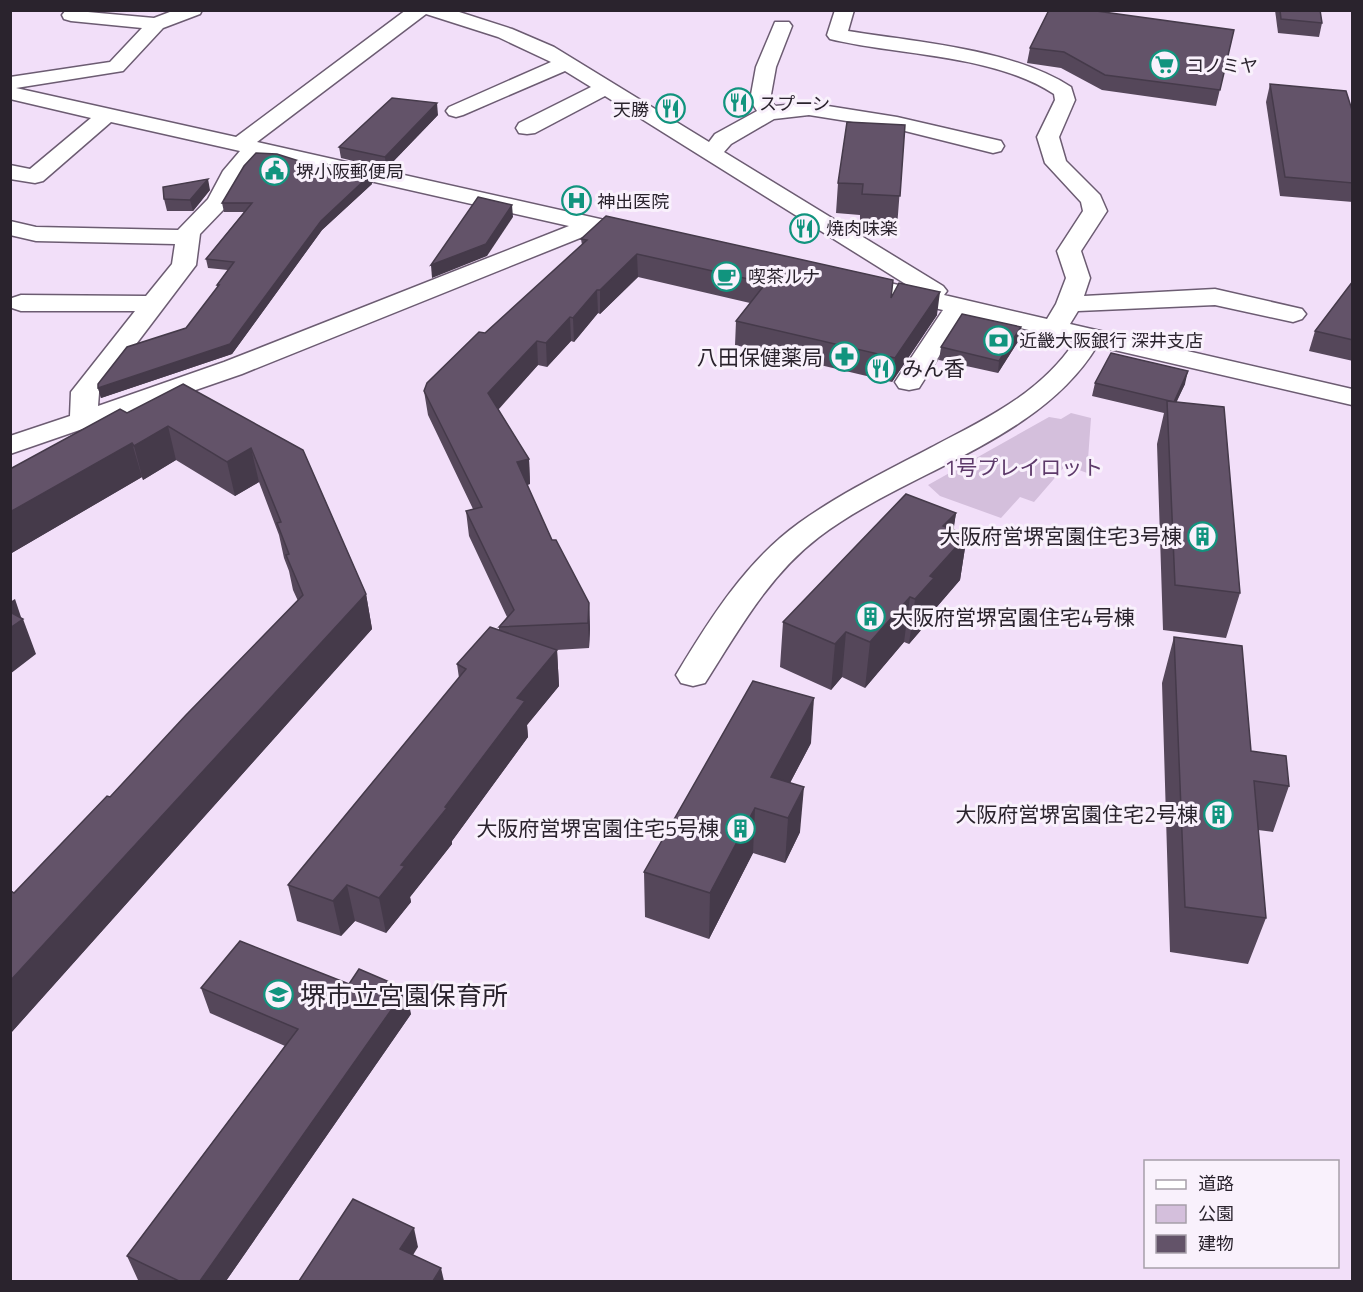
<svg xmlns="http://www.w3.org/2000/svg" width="1363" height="1292" font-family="'Titillium Web','Noto Sans JP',sans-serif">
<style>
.green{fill:#d4bfdc}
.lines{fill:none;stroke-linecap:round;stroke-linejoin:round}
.minor-casing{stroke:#6c5c72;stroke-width:3}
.minor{fill:#fff;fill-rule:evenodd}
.wall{fill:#55475a}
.shaded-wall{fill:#453a4a}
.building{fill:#635369;stroke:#453a4a;stroke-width:1.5}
.labels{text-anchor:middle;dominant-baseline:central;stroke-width:6;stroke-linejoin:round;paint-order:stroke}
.far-poi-label{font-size:18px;fill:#2a232d;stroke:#f9f1fc;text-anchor:start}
.poi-label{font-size:21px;fill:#2a232d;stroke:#f9f1fc;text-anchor:end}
.park-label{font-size:21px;fill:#5c3969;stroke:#f9f1fc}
.near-poi-label{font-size:26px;fill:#2a232d;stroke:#f9f1fc;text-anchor:start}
</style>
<rect width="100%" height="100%" fill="#f2dff9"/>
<!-- green -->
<path class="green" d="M1071,413L1091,418L1087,473L1066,465L1034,502L1020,497L1001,518L940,496L928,485L1049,417L1061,419Z"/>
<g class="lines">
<defs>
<path id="minor" d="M66,10L154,18L175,10H202L200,14L163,28L123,71L16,88L236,137L406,10H453L512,29L554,47L709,142L715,134L757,111L750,100L756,67L775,22H789L792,26L776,67L770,100L775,106L809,103L897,117L1001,141L1004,146L1001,151L993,153L897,129L809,115L774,119L731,144L724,152L943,286L947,291L944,295L1047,319L1056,304L1066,278L1057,251L1083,211L1081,202L1045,163L1037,137L1055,100L1054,94C993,54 900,56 830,39L827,35L835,10H854L848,31C916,42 1013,49 1071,87L1075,100L1059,137L1066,161L1100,195L1107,211L1081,251L1090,278L1084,296L1215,289L1302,309L1306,314L1302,319L1293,322L1215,305L1078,311L1070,324L1352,389V405L1097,346C1039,442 906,471 819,537C769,575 738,631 705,683L693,686L681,683L676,675C709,620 746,561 799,523C841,493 888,470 934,446C986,419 1042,392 1075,341L965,315L919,388L909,390L899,388L895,382L943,310L840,286L837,281L840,276L849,274L912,288L605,96L535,133L527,134L519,133L516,128L519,123L591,87L565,71L463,115L456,117L449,115L446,111L449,107L551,62L498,37L426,14L257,142L649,230L653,235L649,240L641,242L595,232L242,374L10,454V436L70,416L71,392L135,311H21L12,308V298L21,295L146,296L172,264L175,244L36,241L10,235V221L36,227L178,230L208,199L223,171L240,151L111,122L43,181L35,183L10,179V165L30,169L91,118L10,99V77L110,62L142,28L71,21L64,19L62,15ZM260,156L569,226L224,362L98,406L99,393L196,265L200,234L226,207L244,174Z"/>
</defs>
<!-- minor casing -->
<use href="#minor" class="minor-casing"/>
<!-- minor -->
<use href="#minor" class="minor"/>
</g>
<!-- wall -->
<g class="wall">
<path d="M1275,10H1320L1322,23L1319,37L1278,33Z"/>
<path d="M1234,30L1216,106L1102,90L1061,68L1027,63L1030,48Z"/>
<path d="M1270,84L1353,113V202L1280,196L1266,102Z"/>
<path d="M438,115L386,169L341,158L339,147Z"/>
<path d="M905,125L897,227L860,225V215L836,213L838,183Z"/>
<path d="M372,184L322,230L232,354L101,398L98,388L186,328L217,288V285L228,270L208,268L206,259L244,212H224L222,203Z"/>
<path d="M210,190L193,211H167L164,199Z"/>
<path d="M581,239L891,298L937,315L892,382L735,345L736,321L750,303L638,277L600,314L598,313L574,342L571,341L547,367L538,365L498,409L529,459L530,484L527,485L552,540L589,603L590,629L589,648L556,650H557L559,686L527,725L528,737L452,841V844L410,897L411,902L386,933L355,921L341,936L297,921L288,885L459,678L457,664L499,630V627L507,617L469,536L466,511L473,509L428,415L424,391L485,333L582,245Z"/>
<path d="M1353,281V361L1309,351L1315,331Z"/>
<path d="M1019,340L998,373L939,360L941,347Z"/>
<path d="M1095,383L1185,384L1176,402L1240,593L1226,638L1163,630L1157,444L1164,413L1092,396Z"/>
<path d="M127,413L303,450L366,594L372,629L10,1034V892L14,893L110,797L298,601L293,590L289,571L284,558L279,535L259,482L235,496L176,460L143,480L142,477L10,554V469Z"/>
<path d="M956,513L953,530L967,535L960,580L929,616L928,622L909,644L904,642L865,688L842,677L831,690L780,667L783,622Z"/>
<path d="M1174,637L1251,751L1289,786L1273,832L1258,830L1266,918L1248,964L1170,952L1162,683Z"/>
<path d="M811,743L790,783L800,832L785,863L753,853L709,939L645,917L644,872Z"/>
<path d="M201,988L411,1014L226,1281H141L138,1280L127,1256L285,1046L210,1013Z"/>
</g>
<!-- shaded-wall -->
<g class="shaded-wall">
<path d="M437,103L438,115L386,169L385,157Z"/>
<path d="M371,174L372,184L322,230L232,354L101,398L98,388L230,344L321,221Z"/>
<path d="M208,179L210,190L193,211L190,200Z"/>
<path d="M512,205L513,217L487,256L432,278L431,265Z"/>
<path d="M637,254L638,277L600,314V290Z"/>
<path d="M597,290L598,313L574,342L573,318Z"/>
<path d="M940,292L937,315L892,382L895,358Z"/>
<path d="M570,317L571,341L547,367L546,343Z"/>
<path d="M1021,327L1019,340L998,373L999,361Z"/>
<path d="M537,341L538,365L491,418L488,393Z"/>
<path d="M1188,371L1185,384L1171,414L1174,402Z"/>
<path d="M168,426L176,460L143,480L134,446Z"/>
<path d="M132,443L142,477L10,554V512Z"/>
<path d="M251,448L259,482L235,496L227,462Z"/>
<path d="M529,459L530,484L519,487L517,462Z"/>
<path d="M956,513L950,554L967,535L960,580L929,616L928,622L909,644L915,599L930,576L943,526Z"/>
<path d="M366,594L372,629L10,1034V981Z"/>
<path d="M910,597L904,642L865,688L870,642Z"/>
<path d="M15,599L22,620L23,619L36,654L10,674V602Z"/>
<path d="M589,603L590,629L589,648L588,623Z"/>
<path d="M846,632L842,677L831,690L835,644Z"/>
<path d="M557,650L559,686L527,725L528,737L452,841V844L410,897L411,902L386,933L379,898L401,865L445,807L517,698Z"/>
<path d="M814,698L811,743L774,813L771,777Z"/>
<path d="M804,787L800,832L785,863L788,818Z"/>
<path d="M755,808L753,853L709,939L710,893Z"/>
<path d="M347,885L355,921L341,936L333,901Z"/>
<path d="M406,989L411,1014L226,1281H200Z"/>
<path d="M414,1228L418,1247L405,1268L400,1249Z"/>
<path d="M441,1268L444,1281H433Z"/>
</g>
<!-- building -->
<g class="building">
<path d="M1049,10H1089L1234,30L1220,90L1105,75L1064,52L1030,48Z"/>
<path d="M1280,10H1320L1322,23L1281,19Z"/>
<path d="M1270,84L1346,91L1353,113V183L1285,177Z"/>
<path d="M392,98L437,103L385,157L339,147Z"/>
<path d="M847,122L905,125L900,196L862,194L863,184L838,183Z"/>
<path d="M256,153L277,154L321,168L325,164L371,174L321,221L230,344L98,388V384L127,347L186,328L219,285H217L234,262L206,259L252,203H222L244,166Z"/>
<path d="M208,179L190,200L164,199L163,187Z"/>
<path d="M478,197L512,205L486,244L431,265Z"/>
<path d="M606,216L893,280L891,298L899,283L940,292L895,358L736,321L766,283L637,254L600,290H597L573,318L570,317L546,343L537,341L488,393L529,459L517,462L552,540H556L589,603L588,623L499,627L514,610L466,511L482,507L424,391L427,383L479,332L485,333L587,240L581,239Z"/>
<path d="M1353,281V340L1315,331Z"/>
<path d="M962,314L1021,327L999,361L941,347Z"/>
<path d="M1111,353L1188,371L1174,402L1095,383Z"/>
<path d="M183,384L303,450L366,594L10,981V892L11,891L14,893L107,796L110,797L186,715L303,595L286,555L289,554L277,523L281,522L251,448L227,462L168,426L134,446L132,443L10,512V469L120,409L127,413Z"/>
<path d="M1167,401L1224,407L1240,593L1175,585Z"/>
<path d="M906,494L956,513L943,526L967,535L930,576L934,578L915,599L910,597L870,642L846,632L835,644L783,622Z"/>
<path d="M10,612L23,619L10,628Z"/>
<path d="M490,627L557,650L517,698L525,701L445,807L447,808L401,865L405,866L379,898L347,885L333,901L288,885L466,669L457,664Z"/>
<path d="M1174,637L1242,646L1251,751L1286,756L1289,786L1254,781L1266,918L1185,907Z"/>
<path d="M753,681L814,698L771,777L804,787L788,818L755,808L710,893L644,872Z"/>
<path d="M240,941L349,984L359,969L406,989L200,1281H179L127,1256L298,1029L201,988Z"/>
<path d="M353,1199L414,1228L400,1249L441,1268L433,1281H299Z"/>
</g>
<!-- icons -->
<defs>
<symbol id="supermarket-ring" viewBox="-11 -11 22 22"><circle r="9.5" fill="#f9f1fc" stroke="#11947e" stroke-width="1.5"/><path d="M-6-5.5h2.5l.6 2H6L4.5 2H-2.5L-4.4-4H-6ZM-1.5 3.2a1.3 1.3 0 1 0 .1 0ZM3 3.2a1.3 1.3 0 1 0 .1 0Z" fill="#11947e"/></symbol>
<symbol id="restaurant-ring" viewBox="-11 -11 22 22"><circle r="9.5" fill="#f9f1fc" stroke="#11947e" stroke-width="1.5"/><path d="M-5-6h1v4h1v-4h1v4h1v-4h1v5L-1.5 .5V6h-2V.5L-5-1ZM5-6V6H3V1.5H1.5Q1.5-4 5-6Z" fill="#11947e"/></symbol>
<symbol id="civic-ring" viewBox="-11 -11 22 22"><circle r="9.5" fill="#f9f1fc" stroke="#11947e" stroke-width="1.5"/><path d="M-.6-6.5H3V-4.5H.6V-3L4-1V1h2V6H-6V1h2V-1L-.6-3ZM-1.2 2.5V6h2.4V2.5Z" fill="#11947e"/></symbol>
<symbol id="hospital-ring" viewBox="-11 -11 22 22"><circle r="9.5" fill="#f9f1fc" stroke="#11947e" stroke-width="1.5"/><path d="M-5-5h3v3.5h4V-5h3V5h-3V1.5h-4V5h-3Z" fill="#11947e"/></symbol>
<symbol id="cafe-ring" viewBox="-11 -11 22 22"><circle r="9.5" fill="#f9f1fc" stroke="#11947e" stroke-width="1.5"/><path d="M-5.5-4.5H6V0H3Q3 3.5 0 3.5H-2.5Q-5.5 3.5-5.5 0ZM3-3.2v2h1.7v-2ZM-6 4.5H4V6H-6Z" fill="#11947e"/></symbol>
<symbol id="bank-ring" viewBox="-11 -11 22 22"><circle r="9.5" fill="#f9f1fc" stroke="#11947e" stroke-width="1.5"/><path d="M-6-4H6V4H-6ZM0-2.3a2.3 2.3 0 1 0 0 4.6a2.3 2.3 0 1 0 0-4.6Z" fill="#11947e"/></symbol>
<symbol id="pharmacy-ring" viewBox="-11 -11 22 22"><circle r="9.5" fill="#f9f1fc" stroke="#11947e" stroke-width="1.5"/><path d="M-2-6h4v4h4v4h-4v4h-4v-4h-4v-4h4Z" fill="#11947e"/></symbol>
<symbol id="building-ring" viewBox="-11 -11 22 22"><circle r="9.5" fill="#f9f1fc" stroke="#11947e" stroke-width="1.5"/><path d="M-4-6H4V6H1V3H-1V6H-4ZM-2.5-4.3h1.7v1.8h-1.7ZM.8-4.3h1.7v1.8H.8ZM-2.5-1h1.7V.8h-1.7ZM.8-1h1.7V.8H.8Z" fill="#11947e"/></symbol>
<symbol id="school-ring" viewBox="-11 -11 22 22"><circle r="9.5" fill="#f9f1fc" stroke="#11947e" stroke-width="1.5"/><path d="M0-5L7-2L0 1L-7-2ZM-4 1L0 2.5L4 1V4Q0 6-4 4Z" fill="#11947e"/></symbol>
</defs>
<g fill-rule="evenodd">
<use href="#supermarket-ring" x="1148" y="48" width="33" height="33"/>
<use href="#restaurant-ring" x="722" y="86" width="33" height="33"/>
<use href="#restaurant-ring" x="654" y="92" width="33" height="33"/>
<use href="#civic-ring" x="258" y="154" width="33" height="33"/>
<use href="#hospital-ring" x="560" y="184" width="33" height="33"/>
<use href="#restaurant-ring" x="788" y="212" width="33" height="33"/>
<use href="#cafe-ring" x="710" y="260" width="33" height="33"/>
<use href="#bank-ring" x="982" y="324" width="33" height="33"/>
<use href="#pharmacy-ring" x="828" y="340" width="33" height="33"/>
<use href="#restaurant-ring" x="864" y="352" width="33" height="33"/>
<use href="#building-ring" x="1186" y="520" width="33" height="33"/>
<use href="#building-ring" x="854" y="600" width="33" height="33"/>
<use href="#building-ring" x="1202" y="798" width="33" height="33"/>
<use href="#building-ring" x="724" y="812" width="33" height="33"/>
<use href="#school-ring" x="262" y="978" width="33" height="33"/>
</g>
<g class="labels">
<!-- far-poi labels -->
<g class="far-poi-label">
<text x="1186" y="65">コノミヤ</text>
<text x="759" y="103">スプーン</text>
<text x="649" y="109" text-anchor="end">天勝</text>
<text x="296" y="171">堺小阪郵便局</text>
<text x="597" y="201">神出医院</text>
<text x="826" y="228">焼肉味楽</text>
<text x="748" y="276">喫茶ルナ</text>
<text x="1019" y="340">近畿大阪銀行 深井支店</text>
</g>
<!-- poi labels -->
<g class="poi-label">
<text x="823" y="357">八田保健薬局</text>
<text x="902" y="368" text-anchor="start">みん香</text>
<text x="1182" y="536">大阪府営堺宮園住宅3号棟</text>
<text x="892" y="617" text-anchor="start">大阪府営堺宮園住宅4号棟</text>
<text x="1198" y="814">大阪府営堺宮園住宅2号棟</text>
<text x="719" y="828">大阪府営堺宮園住宅5号棟</text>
</g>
<!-- park labels -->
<g class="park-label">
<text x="1024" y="467">1号プレイロット</text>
</g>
<!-- near-poi labels -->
<g class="near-poi-label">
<text x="300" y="995">堺市立宮園保育所</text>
</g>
</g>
<!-- border -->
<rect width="1363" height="1292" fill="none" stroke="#2a232d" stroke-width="24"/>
<!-- legend -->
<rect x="1144" y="1160" width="195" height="108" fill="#f9f1fc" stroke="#a69fa9" stroke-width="1.5"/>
<rect x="1156" y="1180" width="30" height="9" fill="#ffffff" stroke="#a69fa9" stroke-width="1.5"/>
<text x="1198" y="1190" font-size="18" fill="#2a232d">道路</text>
<rect x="1156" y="1205" width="30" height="18" fill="#d4bfdc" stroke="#a69fa9" stroke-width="1.5"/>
<text x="1198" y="1220" font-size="18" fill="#2a232d">公園</text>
<rect x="1156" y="1235" width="30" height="18" fill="#635369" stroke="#a69fa9" stroke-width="1.5"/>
<text x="1198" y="1250" font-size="18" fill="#2a232d">建物</text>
</svg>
